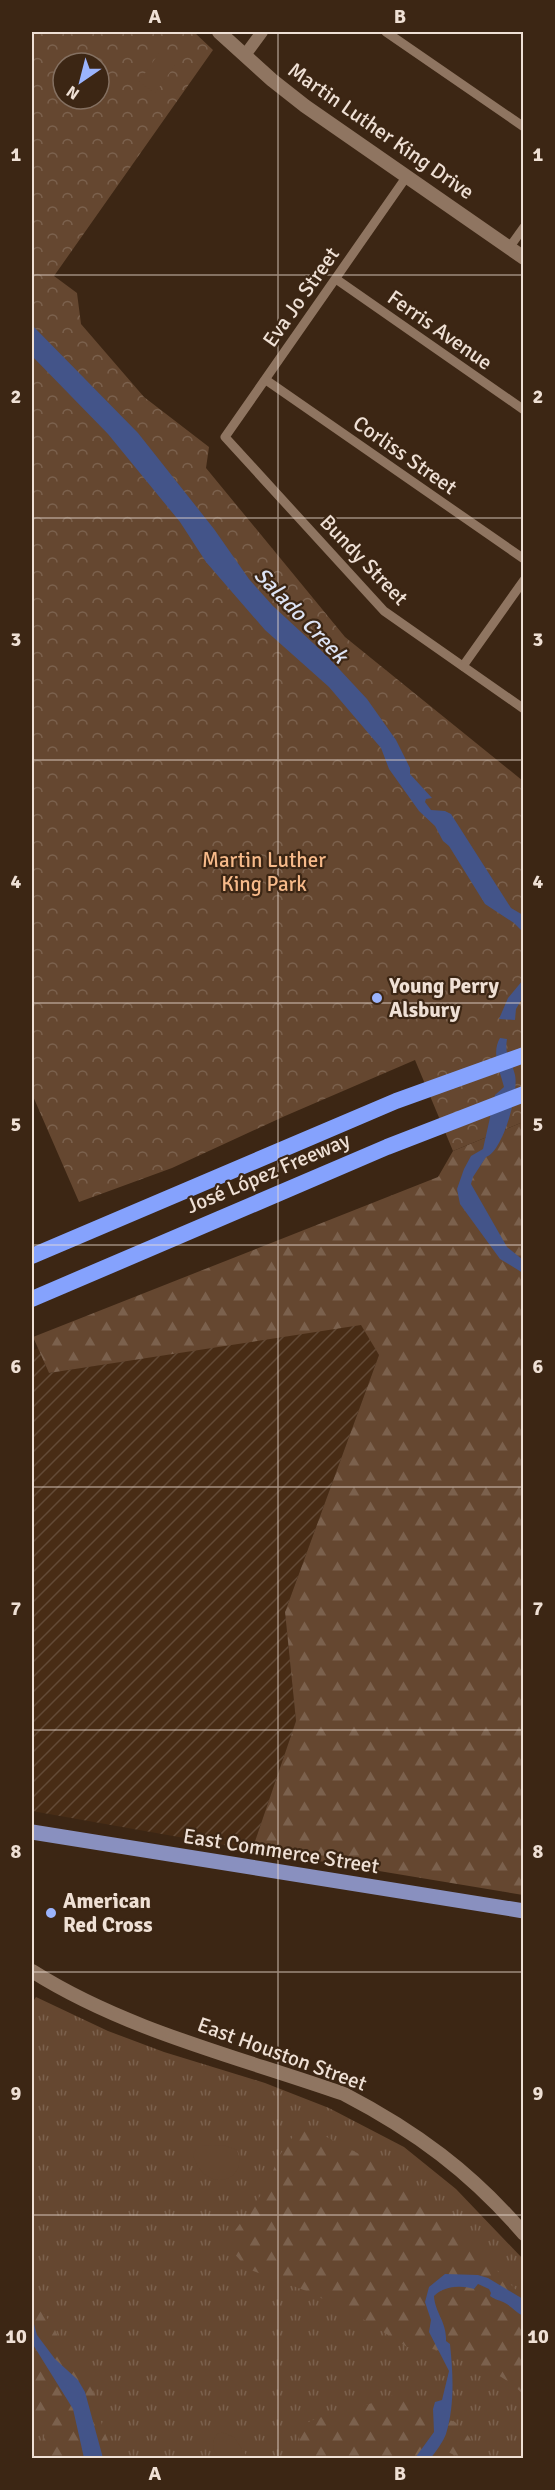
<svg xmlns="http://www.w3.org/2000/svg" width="555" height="2490" font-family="Signika,sans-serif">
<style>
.industrial{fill:url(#industrial-furrows)}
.grass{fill:url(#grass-tufts)}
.forest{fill:url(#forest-firs)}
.park{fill:url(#park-crowns);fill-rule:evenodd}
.pitch{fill:#654730}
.water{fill:#435489}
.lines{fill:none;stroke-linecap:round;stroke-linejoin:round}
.minor{stroke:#8f7561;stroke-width:9}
.tertiary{stroke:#8f7561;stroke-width:12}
.secondary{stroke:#8f7561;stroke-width:14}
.primary{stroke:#8990bf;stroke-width:15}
.motorway{stroke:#85a2fd;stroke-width:16}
.grid{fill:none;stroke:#efe0d5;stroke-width:1.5;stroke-opacity:0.55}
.poi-dot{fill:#9bb4fd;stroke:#3c2614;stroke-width:2}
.labels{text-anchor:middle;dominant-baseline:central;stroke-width:4.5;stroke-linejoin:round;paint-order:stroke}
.street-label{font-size:21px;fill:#efe0d5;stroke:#3c2614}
.park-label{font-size:21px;fill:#f7ba8a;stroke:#3c2614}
.poi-label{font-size:21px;font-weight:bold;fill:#efe0d5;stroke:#3c2614;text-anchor:start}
.water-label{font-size:22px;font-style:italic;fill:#dde3f4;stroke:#3c2614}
.neatline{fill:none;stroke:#efe0d5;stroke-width:2}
.grid-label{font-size:20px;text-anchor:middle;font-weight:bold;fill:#efe0d5}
</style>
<defs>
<pattern id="industrial-furrows" width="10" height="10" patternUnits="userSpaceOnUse" patternTransform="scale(1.5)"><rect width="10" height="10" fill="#482c15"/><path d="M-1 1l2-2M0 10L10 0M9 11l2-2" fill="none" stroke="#634a36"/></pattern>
<pattern id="grass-tufts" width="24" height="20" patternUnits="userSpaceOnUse" patternTransform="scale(1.5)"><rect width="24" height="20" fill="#654730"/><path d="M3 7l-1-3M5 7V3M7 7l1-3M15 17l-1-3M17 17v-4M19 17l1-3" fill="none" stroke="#7b614d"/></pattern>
<pattern id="forest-firs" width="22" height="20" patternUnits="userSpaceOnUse" patternTransform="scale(1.5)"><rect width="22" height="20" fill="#654730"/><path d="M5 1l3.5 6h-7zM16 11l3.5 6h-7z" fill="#7b614d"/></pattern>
<pattern id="park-crowns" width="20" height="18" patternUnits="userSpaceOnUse" patternTransform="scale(1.5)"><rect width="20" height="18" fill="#654730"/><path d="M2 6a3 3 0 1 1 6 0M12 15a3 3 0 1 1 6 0" fill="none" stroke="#7b614d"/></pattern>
</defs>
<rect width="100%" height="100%" fill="#3c2614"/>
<!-- industrial -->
<path class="industrial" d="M361,1324L379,1355L285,1612L296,1721L252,1850L32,1811V1351L38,1348L49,1373Z"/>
<!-- grass -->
<path class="grass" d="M36,1997L108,2031L164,2052L265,2083L329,2108L404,2147L456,2189L523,2259V2458H32V2003Z"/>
<!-- forest -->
<g class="forest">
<path d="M523,1122V1895L252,1850L296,1721L285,1612L379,1355L361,1325L49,1373L33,1337L438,1177L453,1151Z"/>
<path d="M302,2124L380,2165L420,2192L523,2297V2394C506,2378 492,2369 468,2368L461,2356L432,2349L407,2347L361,2318L309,2292L248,2269L231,2250V2236L266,2188L279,2156Z"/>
<path d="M32,2303C41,2311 48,2318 54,2328C64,2346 63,2368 88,2371L103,2429L116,2458H35L46,2432L32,2408Z"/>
<path d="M393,2395L421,2410L455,2422L469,2437L480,2458H460L446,2451L444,2458H304L299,2437C301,2433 303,2427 306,2424C313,2416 376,2405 393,2395Z"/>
</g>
<!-- park -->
<path class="park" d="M32,32H194L213,50L54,276L77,293L81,324L144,397L209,447L206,468L345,637L523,781V1122L453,1151L415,1060L285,1116L172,1168L79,1202L32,1094ZM63,63H99V99H63Z"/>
<!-- pitch -->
<g class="pitch">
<path d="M159,53L175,65L155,93L139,82Z"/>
<path d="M202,2145L226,2146L237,2150C250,2181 205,2196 193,2155L196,2149Z"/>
<path d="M221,2432L234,2437L248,2458H220C211,2450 210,2438 221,2432Z"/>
</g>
<!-- water -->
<g class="water">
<path d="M32,325L138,433L214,529L249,579L273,606L327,656L367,699L396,740L410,768V774L432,798L426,799L425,802L431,810L445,811L451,814L511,908L523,915V932L514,923L485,904L449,846L443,841L435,826L419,811L389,769L381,748L329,687L265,630L206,562L180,522L108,434L32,356Z"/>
<path d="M523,980V997L516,1009L515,1020L499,1019L508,998Z"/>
<path d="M500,1038L507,1039C504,1057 512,1061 515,1075C519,1092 503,1152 486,1157L473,1177L471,1184L507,1247L523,1260V1273L500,1259L460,1204L457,1189L464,1169L471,1156L483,1149L495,1095L504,1087C500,1071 491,1053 500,1038Z"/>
<path d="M445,2274L478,2275L488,2278L523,2299V2316C516,2312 512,2307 505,2303C500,2300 495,2300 490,2296L491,2293L489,2289L478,2284L474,2289C460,2285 444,2286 434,2296C435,2313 447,2322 446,2341L450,2344C453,2373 455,2405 446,2434C443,2442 436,2451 431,2458H415L434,2432L433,2409L435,2402L442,2400L449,2371L429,2332L431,2320L425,2302L429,2287Z"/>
<path d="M32,2317L37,2335L55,2359L78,2380L85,2392L103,2458H84L73,2409L32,2343Z"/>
</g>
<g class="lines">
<!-- minor -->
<g class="minor">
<path d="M386,32L524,127"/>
<path d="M407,176L225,437L384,611L524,709"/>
<path d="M509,248L524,227"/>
<path d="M336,279L524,410"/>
<path d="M266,380L524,559"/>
<path d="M463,666L524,580"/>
</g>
<!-- tertiary -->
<path class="tertiary" d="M245,55L262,32"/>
<!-- secondary -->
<g class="secondary">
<path d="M219,32L272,80L305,106L524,258"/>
<path d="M32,1971C127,2031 239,2057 344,2094C415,2131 471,2172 524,2234"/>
</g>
<!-- primary -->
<path class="primary" d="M32,1832L524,1911"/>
<!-- motorway -->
<g class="motorway">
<path d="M32,1256L396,1101L524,1055"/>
<path d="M32,1299L387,1147L524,1094"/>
</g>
</g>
<!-- grid -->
<path class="grid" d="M278,32V2458M32,275H524M32,518H524M32,760H524M32,1003H524M32,1245H524M32,1487H524M32,1730H524M32,1972H524M32,2215H524"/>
<!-- markers -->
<g class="poi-dot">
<circle cx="377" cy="998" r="6"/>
<circle cx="51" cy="1913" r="6"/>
</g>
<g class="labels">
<!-- street labels -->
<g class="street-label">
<text transform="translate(381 131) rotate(35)">Martin Luther King Drive</text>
<text transform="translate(301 297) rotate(-55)">Eva Jo Street</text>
<text transform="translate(440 330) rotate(35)">Ferris Avenue</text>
<text transform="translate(405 455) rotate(35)">Corliss Street</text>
<text transform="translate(364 560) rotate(46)">Bundy Street</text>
<text transform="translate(268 1173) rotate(-23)">José López Freeway</text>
<text transform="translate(281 1851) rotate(9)">East Commerce Street</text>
<text transform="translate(282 2054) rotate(20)">East Houston Street</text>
</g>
<!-- park labels -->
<g class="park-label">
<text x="264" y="860">Martin Luther<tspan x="264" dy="24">King Park</tspan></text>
</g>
<!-- poi labels -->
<g class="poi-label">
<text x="389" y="986">Young Perry<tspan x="389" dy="24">Alsbury</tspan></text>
<text x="63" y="1901">American<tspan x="63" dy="24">Red Cross</tspan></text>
</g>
<!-- water labels -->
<g class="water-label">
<text transform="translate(301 615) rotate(46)">Salado Creek</text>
</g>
</g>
<!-- border -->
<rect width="555" height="2490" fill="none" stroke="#3c2614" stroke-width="66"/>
<!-- north arrow -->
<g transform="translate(81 81) rotate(215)"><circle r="28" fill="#3c2614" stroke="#847061" stroke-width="1.5"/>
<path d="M0-4.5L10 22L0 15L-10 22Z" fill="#9bb4fd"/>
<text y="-9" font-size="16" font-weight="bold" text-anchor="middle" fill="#efe0d5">N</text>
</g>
<rect x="33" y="33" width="489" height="2424" class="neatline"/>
<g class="grid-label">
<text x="155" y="23">A</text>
<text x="400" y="23">B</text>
<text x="16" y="161">1</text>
<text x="538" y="161">1</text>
<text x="16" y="403">2</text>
<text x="538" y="403">2</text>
<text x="16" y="646">3</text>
<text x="538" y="646">3</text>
<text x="16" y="888">4</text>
<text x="538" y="888">4</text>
<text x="16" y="1131">5</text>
<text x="538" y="1131">5</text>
<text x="16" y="1373">6</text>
<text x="538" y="1373">6</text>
<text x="16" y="1615">7</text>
<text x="538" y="1615">7</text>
<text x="16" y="1858">8</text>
<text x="538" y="1858">8</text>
<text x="16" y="2100">9</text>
<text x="538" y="2100">9</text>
<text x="16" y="2343">10</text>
<text x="538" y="2343">10</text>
<text x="155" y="2480">A</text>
<text x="400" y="2480">B</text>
</g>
</svg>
